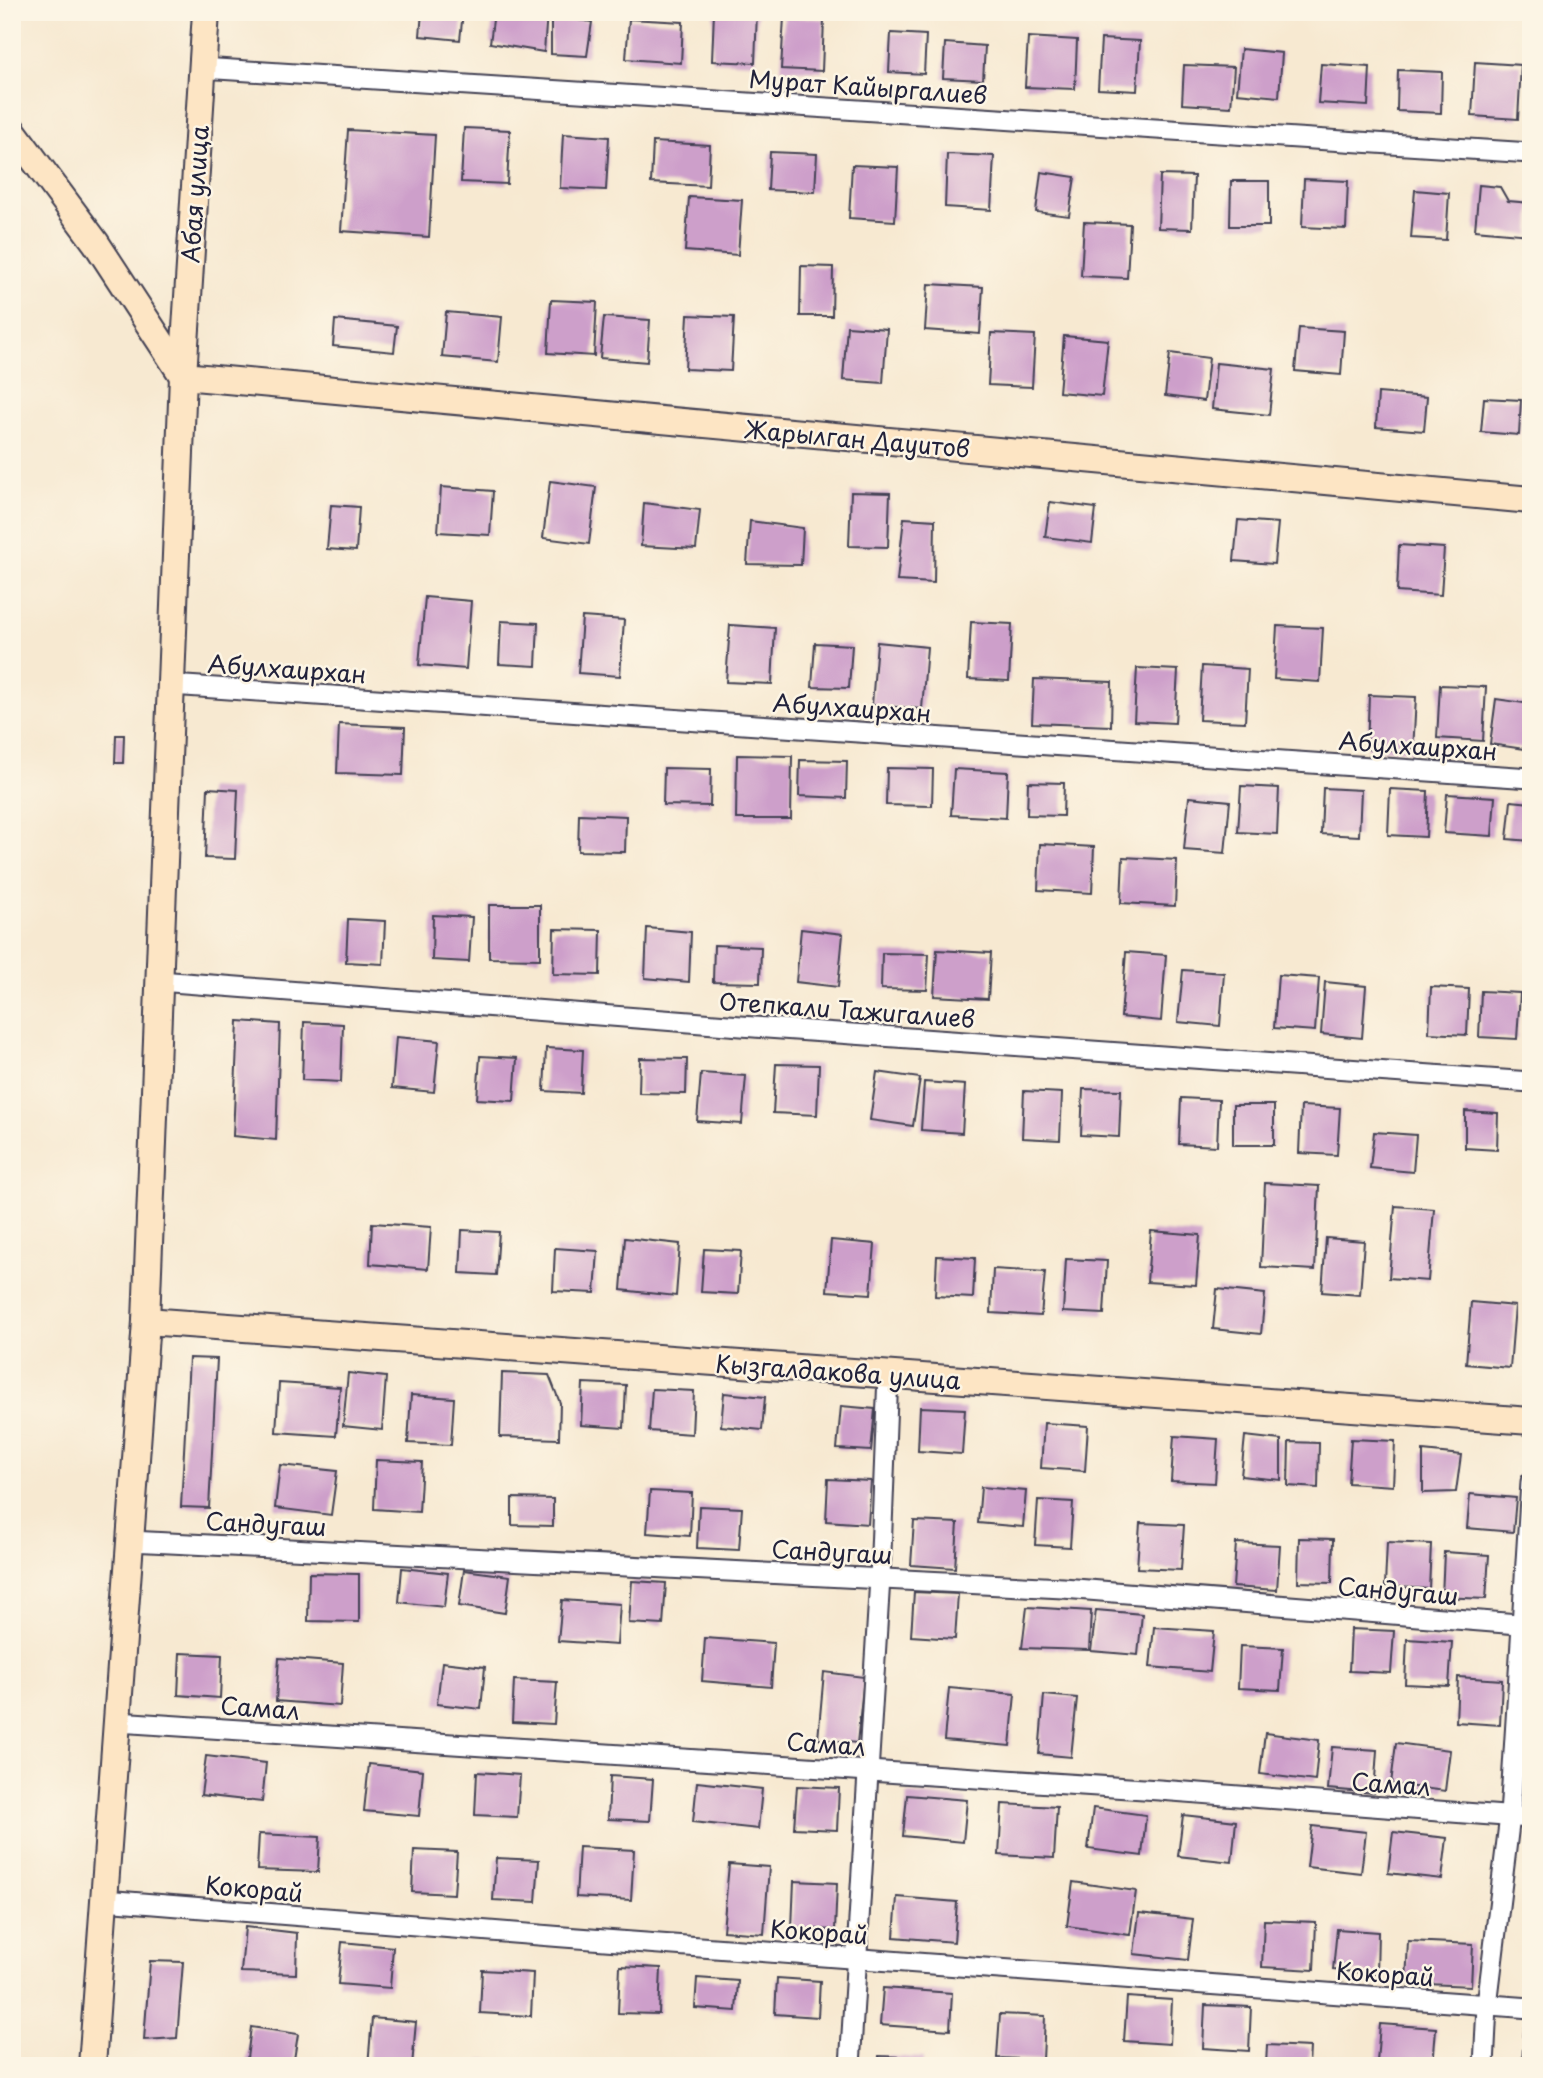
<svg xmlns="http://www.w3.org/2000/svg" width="1543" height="2078" font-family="'Playpen Sans',sans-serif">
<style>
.building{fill:#cd9fca}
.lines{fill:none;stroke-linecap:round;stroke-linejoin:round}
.street-casing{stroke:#424052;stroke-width:23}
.secondary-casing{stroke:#424052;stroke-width:30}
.street{stroke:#fff;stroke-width:19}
.secondary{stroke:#fde5c4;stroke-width:26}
.labels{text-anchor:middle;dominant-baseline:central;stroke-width:5;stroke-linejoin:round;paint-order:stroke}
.street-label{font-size:24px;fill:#22223b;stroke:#fcf5e5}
</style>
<rect width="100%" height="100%" fill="#fcf5e5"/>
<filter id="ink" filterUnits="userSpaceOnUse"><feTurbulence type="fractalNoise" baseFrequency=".0143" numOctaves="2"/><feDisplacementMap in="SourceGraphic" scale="14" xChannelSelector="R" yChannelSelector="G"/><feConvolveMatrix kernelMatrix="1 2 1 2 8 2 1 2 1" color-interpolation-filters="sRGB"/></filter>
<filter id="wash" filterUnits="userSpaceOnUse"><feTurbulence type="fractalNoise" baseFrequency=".00686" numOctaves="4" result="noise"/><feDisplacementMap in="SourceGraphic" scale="28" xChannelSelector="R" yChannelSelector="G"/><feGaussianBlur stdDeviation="1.57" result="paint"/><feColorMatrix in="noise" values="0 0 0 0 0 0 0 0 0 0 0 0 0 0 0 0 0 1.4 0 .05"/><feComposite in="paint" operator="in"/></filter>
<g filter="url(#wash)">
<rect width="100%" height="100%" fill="#f7e9d1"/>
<g id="blocks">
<!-- building -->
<g class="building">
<path d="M422,12H463L460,40L420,36Z"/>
<path d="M494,12H547L544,52L490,43Z"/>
<path d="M714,12H757L755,63L712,61Z"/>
<path d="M551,16L592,22L587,56L551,54Z"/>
<path d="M784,17L824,19L822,71L781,69Z"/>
<path d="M629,19L683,22L681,63L626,59Z"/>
<path d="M891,33L926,35L924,74L889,72Z"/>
<path d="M1028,37L1077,40L1075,89L1025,87Z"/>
<path d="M1101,39L1140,41L1137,91L1098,89Z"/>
<path d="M945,43L985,46L983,80L943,78Z"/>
<path d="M1241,49L1282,53L1279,97L1237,93Z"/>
<path d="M1475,62L1521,65L1518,119L1472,116Z"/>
<path d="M1321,64L1370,67L1368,106L1318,103Z"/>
<path d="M1184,65L1234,67L1231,107L1182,104Z"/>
<path d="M1398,70L1442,72L1441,113L1397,111Z"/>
<path d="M464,128L510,130L507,184L461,182Z"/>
<path d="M348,130L435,135L429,237L341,231Z"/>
<path d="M563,134L609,137L606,190L560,188Z"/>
<path d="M653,142L710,145L708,186L651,183Z"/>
<path d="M770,152L817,154L815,192L768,190Z"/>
<path d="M947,154L994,156L991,210L945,207Z"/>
<path d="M852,165L898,167L895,221L849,218Z"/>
<path d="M1041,172L1075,177L1069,216L1036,212Z"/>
<path d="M1160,175L1194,176L1192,229L1158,228Z"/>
<path d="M1304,179L1348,181L1346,229L1302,227Z"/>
<path d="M1231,181H1269V226H1230Z"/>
<path d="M1479,185L1500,187L1508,201L1531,203L1530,235L1475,230Z"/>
<path d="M1415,190L1449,193L1446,240L1411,238Z"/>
<path d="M689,197L742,200L738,255L685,251Z"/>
<path d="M1084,222L1130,224L1127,278L1081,276Z"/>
<path d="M801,266L833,267L832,316H800Z"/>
<path d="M928,284L983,287L980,334L925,330Z"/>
<path d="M551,300L597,302L594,356L548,353Z"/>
<path d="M446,312L502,317L498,362L442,357Z"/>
<path d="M688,315L734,317L731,371L685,369Z"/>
<path d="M604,317L650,320L647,362L600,358Z"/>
<path d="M335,320L397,326L394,352L333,346Z"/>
<path d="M847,326L887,329L883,383L843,380Z"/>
<path d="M1299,328L1344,331L1341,375L1295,371Z"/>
<path d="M991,333L1035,335L1032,387L988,385Z"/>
<path d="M1064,336L1108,340L1102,396L1059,392Z"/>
<path d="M1170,353L1209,358L1204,401L1165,396Z"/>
<path d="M1216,363L1274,369L1269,415L1212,409Z"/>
<path d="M1378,393L1427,397L1424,431L1376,427Z"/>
<path d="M1484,398L1521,400L1519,435L1481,432Z"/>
<path d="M550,481L596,487L589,544L543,538Z"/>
<path d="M441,487L493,491L490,535L438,532Z"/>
<path d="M851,492L890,493L888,547L849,546Z"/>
<path d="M1050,502L1096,508L1092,543L1045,537Z"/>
<path d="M644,503L700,510L696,549L641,546Z"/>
<path d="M331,505L359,507L356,551L327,549Z"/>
<path d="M904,518L935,520L934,583L897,581Z"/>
<path d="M1238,520L1278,523L1274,564L1234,561Z"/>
<path d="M750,521L803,528L801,565L747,564Z"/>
<path d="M1399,545L1444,548L1441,595L1397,592Z"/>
<path d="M425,597L471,601L466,669L419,665Z"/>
<path d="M582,617L624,620L620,676L578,673Z"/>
<path d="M501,621L538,623L536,666L499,664Z"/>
<path d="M971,622L1012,624L1009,681L968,679Z"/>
<path d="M730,625L775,628L772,684L726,682Z"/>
<path d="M1277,626L1323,628L1320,682L1274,679Z"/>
<path d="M877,642L927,647L922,709L872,705Z"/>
<path d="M815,643L852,645L849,688L812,687Z"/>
<path d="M1202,666L1248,669L1245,722L1199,720Z"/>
<path d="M1137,668L1178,670L1175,723L1134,721Z"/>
<path d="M1034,679L1112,682L1111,726L1032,723Z"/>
<path d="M1440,685L1486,687L1483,741L1437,738Z"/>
<path d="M1369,695L1416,697L1413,751L1367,749Z"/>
<path d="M1496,699L1531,704V750L1490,744Z"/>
<path d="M339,724L405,727L403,775L337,773Z"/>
<path d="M116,735H124L123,763H115Z"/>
<path d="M737,755L792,756L791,819H736Z"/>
<path d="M800,760L847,761L846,798L799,796Z"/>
<path d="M664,768L711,769L710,806L663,805Z"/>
<path d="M887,768L933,769L932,806L886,805Z"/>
<path d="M954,769L1008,772L1006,818L951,815Z"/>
<path d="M1028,782L1064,783L1063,816L1027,815Z"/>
<path d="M1241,786L1279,788L1277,834L1238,832Z"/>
<path d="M208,788L238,790L235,859L205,858Z"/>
<path d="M1323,788L1361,790L1359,836L1321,834Z"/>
<path d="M1390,789L1428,791L1426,837L1388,835Z"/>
<path d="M1447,794L1495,797L1492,836L1444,833Z"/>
<path d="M1189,797L1230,801L1225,853L1184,850Z"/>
<path d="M1511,801L1531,803V841L1507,839Z"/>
<path d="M579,814L626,816L625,852L578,851Z"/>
<path d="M1040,844L1094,847L1092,893L1038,890Z"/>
<path d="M1123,857L1177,860L1175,906L1121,903Z"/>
<path d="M489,905H540V959L489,958Z"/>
<path d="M433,915L472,917L469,962L432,960Z"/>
<path d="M348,919L385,921L383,964L346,962Z"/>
<path d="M647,928L691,932L689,982L645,978Z"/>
<path d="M554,929L601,930L600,975L553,974Z"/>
<path d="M801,929L843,934L838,987L796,982Z"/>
<path d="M714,945L761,947L760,983L713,982Z"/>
<path d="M937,950L991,953L988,999L934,996Z"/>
<path d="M1126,952L1166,955L1161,1021L1121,1017Z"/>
<path d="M882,953L929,954L927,990L881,989Z"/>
<path d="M1183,970L1224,973L1220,1026L1178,1022Z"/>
<path d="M1278,975L1319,978L1315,1031L1274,1028Z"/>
<path d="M1325,982L1366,986L1362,1038L1321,1034Z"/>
<path d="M1431,987L1469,989L1467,1035L1429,1033Z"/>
<path d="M1481,991L1520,993L1517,1039L1479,1037Z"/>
<path d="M238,1021L280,1024L276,1140L233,1136Z"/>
<path d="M304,1022L343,1024L341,1082L302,1080Z"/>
<path d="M396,1037L439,1041L434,1092L392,1088Z"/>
<path d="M546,1048L583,1050L581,1093L544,1091Z"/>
<path d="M480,1056L517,1058L514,1101L477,1099Z"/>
<path d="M640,1058L687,1059L686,1094L639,1093Z"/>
<path d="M776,1064L819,1065L817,1115L773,1113Z"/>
<path d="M877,1072L920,1078L913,1126L870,1120Z"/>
<path d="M701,1073L746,1076L742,1124L697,1121Z"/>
<path d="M924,1082L965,1085L962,1133L921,1130Z"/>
<path d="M1083,1089L1121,1090L1119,1137L1081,1135Z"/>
<path d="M1024,1091L1062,1093L1060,1140L1022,1138Z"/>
<path d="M1181,1098L1219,1100L1217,1146L1179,1144Z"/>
<rect x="1233" y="1105" width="41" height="40"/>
<path d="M1301,1106L1340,1108L1337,1155L1299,1153Z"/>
<path d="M1465,1111L1498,1113L1497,1150L1465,1148Z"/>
<path d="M1374,1132L1416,1135L1413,1172L1370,1168Z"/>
<path d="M1265,1183L1319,1186L1315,1270L1261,1267Z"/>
<path d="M1395,1206L1434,1209L1428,1281L1389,1278Z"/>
<path d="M372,1223L431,1227L428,1269L370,1264Z"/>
<path d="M462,1230L499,1232L496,1275L460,1273Z"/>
<path d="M1151,1231L1200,1235L1196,1285L1147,1282Z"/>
<path d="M625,1238L680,1244L676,1296L621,1290Z"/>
<path d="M1326,1238L1364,1241L1360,1295L1322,1292Z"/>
<path d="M831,1240L875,1244L871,1294L827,1291Z"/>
<path d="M555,1248L598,1251L595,1293L553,1291Z"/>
<path d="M704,1249L741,1251L738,1294L701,1292Z"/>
<path d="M937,1256L975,1258L973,1298L935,1296Z"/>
<path d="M1066,1259L1107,1261L1104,1314L1063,1312Z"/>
<path d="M993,1269L1045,1272L1041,1316L991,1313Z"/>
<path d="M1217,1289L1265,1294L1261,1334L1213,1329Z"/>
<path d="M1471,1302L1515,1306L1510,1368L1466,1364Z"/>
<path d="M189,1358L217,1359L209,1508L181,1507Z"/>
<path d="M348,1373L386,1377L382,1430L343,1426Z"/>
<path d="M502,1373L549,1375L560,1403L559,1439L500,1437Z"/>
<path d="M279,1383L340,1387L336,1436L276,1432Z"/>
<path d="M583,1383L626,1385L624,1428L581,1425Z"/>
<path d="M652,1389L694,1391L692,1434L649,1431Z"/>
<path d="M724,1393L765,1397L762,1430L721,1426Z"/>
<path d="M411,1395L454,1398L451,1445L408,1443Z"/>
<path d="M841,1406L875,1409L871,1451L837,1449Z"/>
<path d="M920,1407L965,1409L962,1454L918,1451Z"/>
<path d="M1044,1423L1088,1426L1085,1471L1041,1468Z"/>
<path d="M1174,1436L1218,1439L1215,1483L1171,1481Z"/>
<path d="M1245,1436L1281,1440V1480L1241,1476Z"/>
<path d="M1351,1439L1395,1441L1393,1486L1348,1483Z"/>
<path d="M1289,1442L1319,1443L1318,1488L1288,1486Z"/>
<path d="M1423,1451L1461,1455L1456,1492L1423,1493Z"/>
<path d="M376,1460L422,1462L419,1512L374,1509Z"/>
<path d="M280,1465L337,1471L331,1515L275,1508Z"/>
<path d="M828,1479L871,1481L868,1524L826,1521Z"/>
<path d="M981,1487L1026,1491L1023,1527L978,1523Z"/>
<path d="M650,1491L692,1493L690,1536L647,1533Z"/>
<path d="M1470,1494L1516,1498L1513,1532L1467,1528Z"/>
<path d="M512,1498L553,1499V1526L512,1525Z"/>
<path d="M1038,1500L1073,1502L1070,1547L1035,1545Z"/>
<path d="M699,1506L742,1508L739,1550L697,1548Z"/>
<path d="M914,1521L958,1523L955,1568L911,1565Z"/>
<path d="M1140,1523L1184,1525L1181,1570L1137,1568Z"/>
<path d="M1299,1538L1333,1539L1332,1583L1298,1582Z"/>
<path d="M1387,1542L1431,1544L1429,1589L1385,1586Z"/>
<path d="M1236,1543L1280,1545L1277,1590L1233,1587Z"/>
<path d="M1444,1552L1489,1555L1486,1599L1442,1597Z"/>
<path d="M402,1568L448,1573L444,1607L399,1602Z"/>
<path d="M464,1570L510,1576L505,1613L459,1606Z"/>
<path d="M309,1573L359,1574V1622L308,1621Z"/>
<path d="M632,1581L666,1583L663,1625L629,1623Z"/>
<path d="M914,1592L958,1594L955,1639L911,1636Z"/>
<path d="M562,1600L620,1604L617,1645L558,1641Z"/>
<path d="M1027,1607L1091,1611L1089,1650L1022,1648Z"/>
<path d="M1096,1610L1142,1614L1138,1655L1091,1651Z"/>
<path d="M1154,1627L1214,1631L1210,1672L1150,1667Z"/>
<path d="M1351,1629L1394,1631L1391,1673L1349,1671Z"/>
<path d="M705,1638L774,1643L771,1687L702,1681Z"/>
<path d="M1407,1639L1452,1642L1449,1686L1405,1684Z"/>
<path d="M1240,1646L1283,1648L1280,1690L1238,1688Z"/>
<path d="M180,1653L222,1655L220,1698L178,1695Z"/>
<path d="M279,1658L343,1663L340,1706L276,1701Z"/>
<path d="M442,1662L485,1667L481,1709L437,1704Z"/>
<path d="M824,1672L864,1677L857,1743L818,1739Z"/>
<path d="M1458,1677L1502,1680L1500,1725L1456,1722Z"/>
<path d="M514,1680L557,1682L554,1724L512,1722Z"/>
<path d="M949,1688L1015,1694L1010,1746L944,1740Z"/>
<path d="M1044,1695L1077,1698L1071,1757L1039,1754Z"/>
<path d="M1265,1733L1319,1740L1315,1781L1260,1774Z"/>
<path d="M1396,1743L1450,1750L1445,1791L1391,1784Z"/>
<path d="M1332,1747L1377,1750L1374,1793L1328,1789Z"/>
<path d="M206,1756L266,1763L262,1802L201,1795Z"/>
<path d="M369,1764L423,1770L419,1816L364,1811Z"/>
<path d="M477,1772L520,1775L517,1817L475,1815Z"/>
<path d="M610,1776L653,1779L650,1821L608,1819Z"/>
<path d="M697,1782L762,1789L758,1829L693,1822Z"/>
<path d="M797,1786L839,1788L837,1830L794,1828Z"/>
<path d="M907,1795L967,1800L963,1842L903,1836Z"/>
<path d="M1002,1804L1057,1807L1054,1858L999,1855Z"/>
<path d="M1093,1808L1146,1815L1142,1856L1088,1849Z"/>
<path d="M1183,1815L1236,1821L1232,1862L1178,1856Z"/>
<path d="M1312,1826L1366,1832L1361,1873L1307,1867Z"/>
<path d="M1393,1832L1447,1838L1442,1879L1388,1873Z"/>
<path d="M259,1834L320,1837L318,1872L257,1870Z"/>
<path d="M579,1847L634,1850L631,1900L576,1897Z"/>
<path d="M414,1850L457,1852L454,1894L412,1892Z"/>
<path d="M496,1858L539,1860L536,1902L493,1900Z"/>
<path d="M729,1864L769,1867L764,1934L723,1931Z"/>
<path d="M794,1881L837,1883L835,1930L792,1928Z"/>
<path d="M1073,1882L1136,1891L1130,1935L1067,1926Z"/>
<path d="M897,1897L957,1902L954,1942L894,1937Z"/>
<path d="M1139,1913L1193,1919L1188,1960L1134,1954Z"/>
<path d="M1264,1920L1316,1922L1314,1970L1262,1967Z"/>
<path d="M245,1927L297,1933L296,1974L241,1972Z"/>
<path d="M1337,1929L1378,1932L1377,1974L1333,1970Z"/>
<path d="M1408,1941L1473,1944L1471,1986L1406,1983Z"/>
<path d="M342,1942L393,1947L390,1988L338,1984Z"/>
<path d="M150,1961L183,1962L177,2038L144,2040Z"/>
<path d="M620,1966L661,1968L659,2014L618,2013Z"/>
<path d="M482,1970L533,1973L531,2016L480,2013Z"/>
<path d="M697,1978L738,1981L736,2011L695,2008Z"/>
<path d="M777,1978L820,1981L818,2017L775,2014Z"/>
<path d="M883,1988L952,1993L950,2030L880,2025Z"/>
<path d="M1127,1997L1172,2000L1170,2044L1124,2041Z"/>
<path d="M1205,2005L1251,2007L1249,2051L1203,2048Z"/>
<path d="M1000,2014L1045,2016L1043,2060L997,2058Z"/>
<path d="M372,2018L416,2022L412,2066H368Z"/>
<path d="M1380,2024L1436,2028L1433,2066L1377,2062Z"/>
<path d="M251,2027L298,2034L293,2066H246Z"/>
<path d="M1524,2029L1531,2030V2066H1522Z"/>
<path d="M1267,2045L1310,2047L1309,2066H1266Z"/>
<path d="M879,2056L923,2058V2066H878Z"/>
<path d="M481,2059L530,2063L529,2066H480Z"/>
</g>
</g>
</g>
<g filter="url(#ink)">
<use href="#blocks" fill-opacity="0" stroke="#424052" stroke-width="2"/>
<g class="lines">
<defs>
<g id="street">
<path d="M202,68L1531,153"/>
<path d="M171,685L1531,778"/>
<path d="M159,981L767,1028L1531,1082"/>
<path d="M130,1541L1063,1588L1531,1625"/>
<path d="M117,1722L1159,1790L1531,1818"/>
<path d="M104,1900L564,1937L1531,2008"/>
<path d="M850,2066L880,1578L888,1374"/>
<path d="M1484,2066L1487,2005L1510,1816L1531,1482"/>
</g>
<g id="secondary">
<path d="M12,130L96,243L183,376"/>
<path d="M183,376L1531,500"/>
<path d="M146,1321L1531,1421"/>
<path d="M92,2066L146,1321L183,376L206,12"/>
</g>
</defs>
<!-- street casing -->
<use href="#street" class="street-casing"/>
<!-- secondary casing -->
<use href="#secondary" class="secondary-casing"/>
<!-- street -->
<use href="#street" class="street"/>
<!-- secondary -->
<use href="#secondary" class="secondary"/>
</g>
</g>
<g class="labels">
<!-- street labels -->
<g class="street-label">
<text transform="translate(868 86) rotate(4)">Мурат Кайыргалиев</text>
<text transform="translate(194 194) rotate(-86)">Абая улица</text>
<text transform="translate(857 438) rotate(5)">Жарылган Дауитов</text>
<text transform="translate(287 668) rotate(4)">Абулхаирхан</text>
<text transform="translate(852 707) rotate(4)">Абулхаирхан</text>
<text transform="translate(1418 745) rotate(4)">Абулхаирхан</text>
<text transform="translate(847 1009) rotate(4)">Отепкали Тажигалиев</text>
<text transform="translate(838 1371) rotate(4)">Кызгалдакова улица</text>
<text transform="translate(266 1523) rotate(3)">Сандугаш</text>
<text transform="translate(832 1551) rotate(3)">Сандугаш</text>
<text transform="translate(1398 1590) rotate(5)">Сандугаш</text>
<text transform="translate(260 1707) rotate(4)">Самал</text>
<text transform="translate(826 1743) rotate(4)">Самал</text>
<text transform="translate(1391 1783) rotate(4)">Самал</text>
<text transform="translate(254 1888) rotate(5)">Кокорай</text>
<text transform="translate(819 1931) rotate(4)">Кокорай</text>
<text transform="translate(1385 1973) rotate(4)">Кокорай</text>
</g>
</g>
<!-- margin -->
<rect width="1543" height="2078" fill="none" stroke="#fcf5e5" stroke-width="42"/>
</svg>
